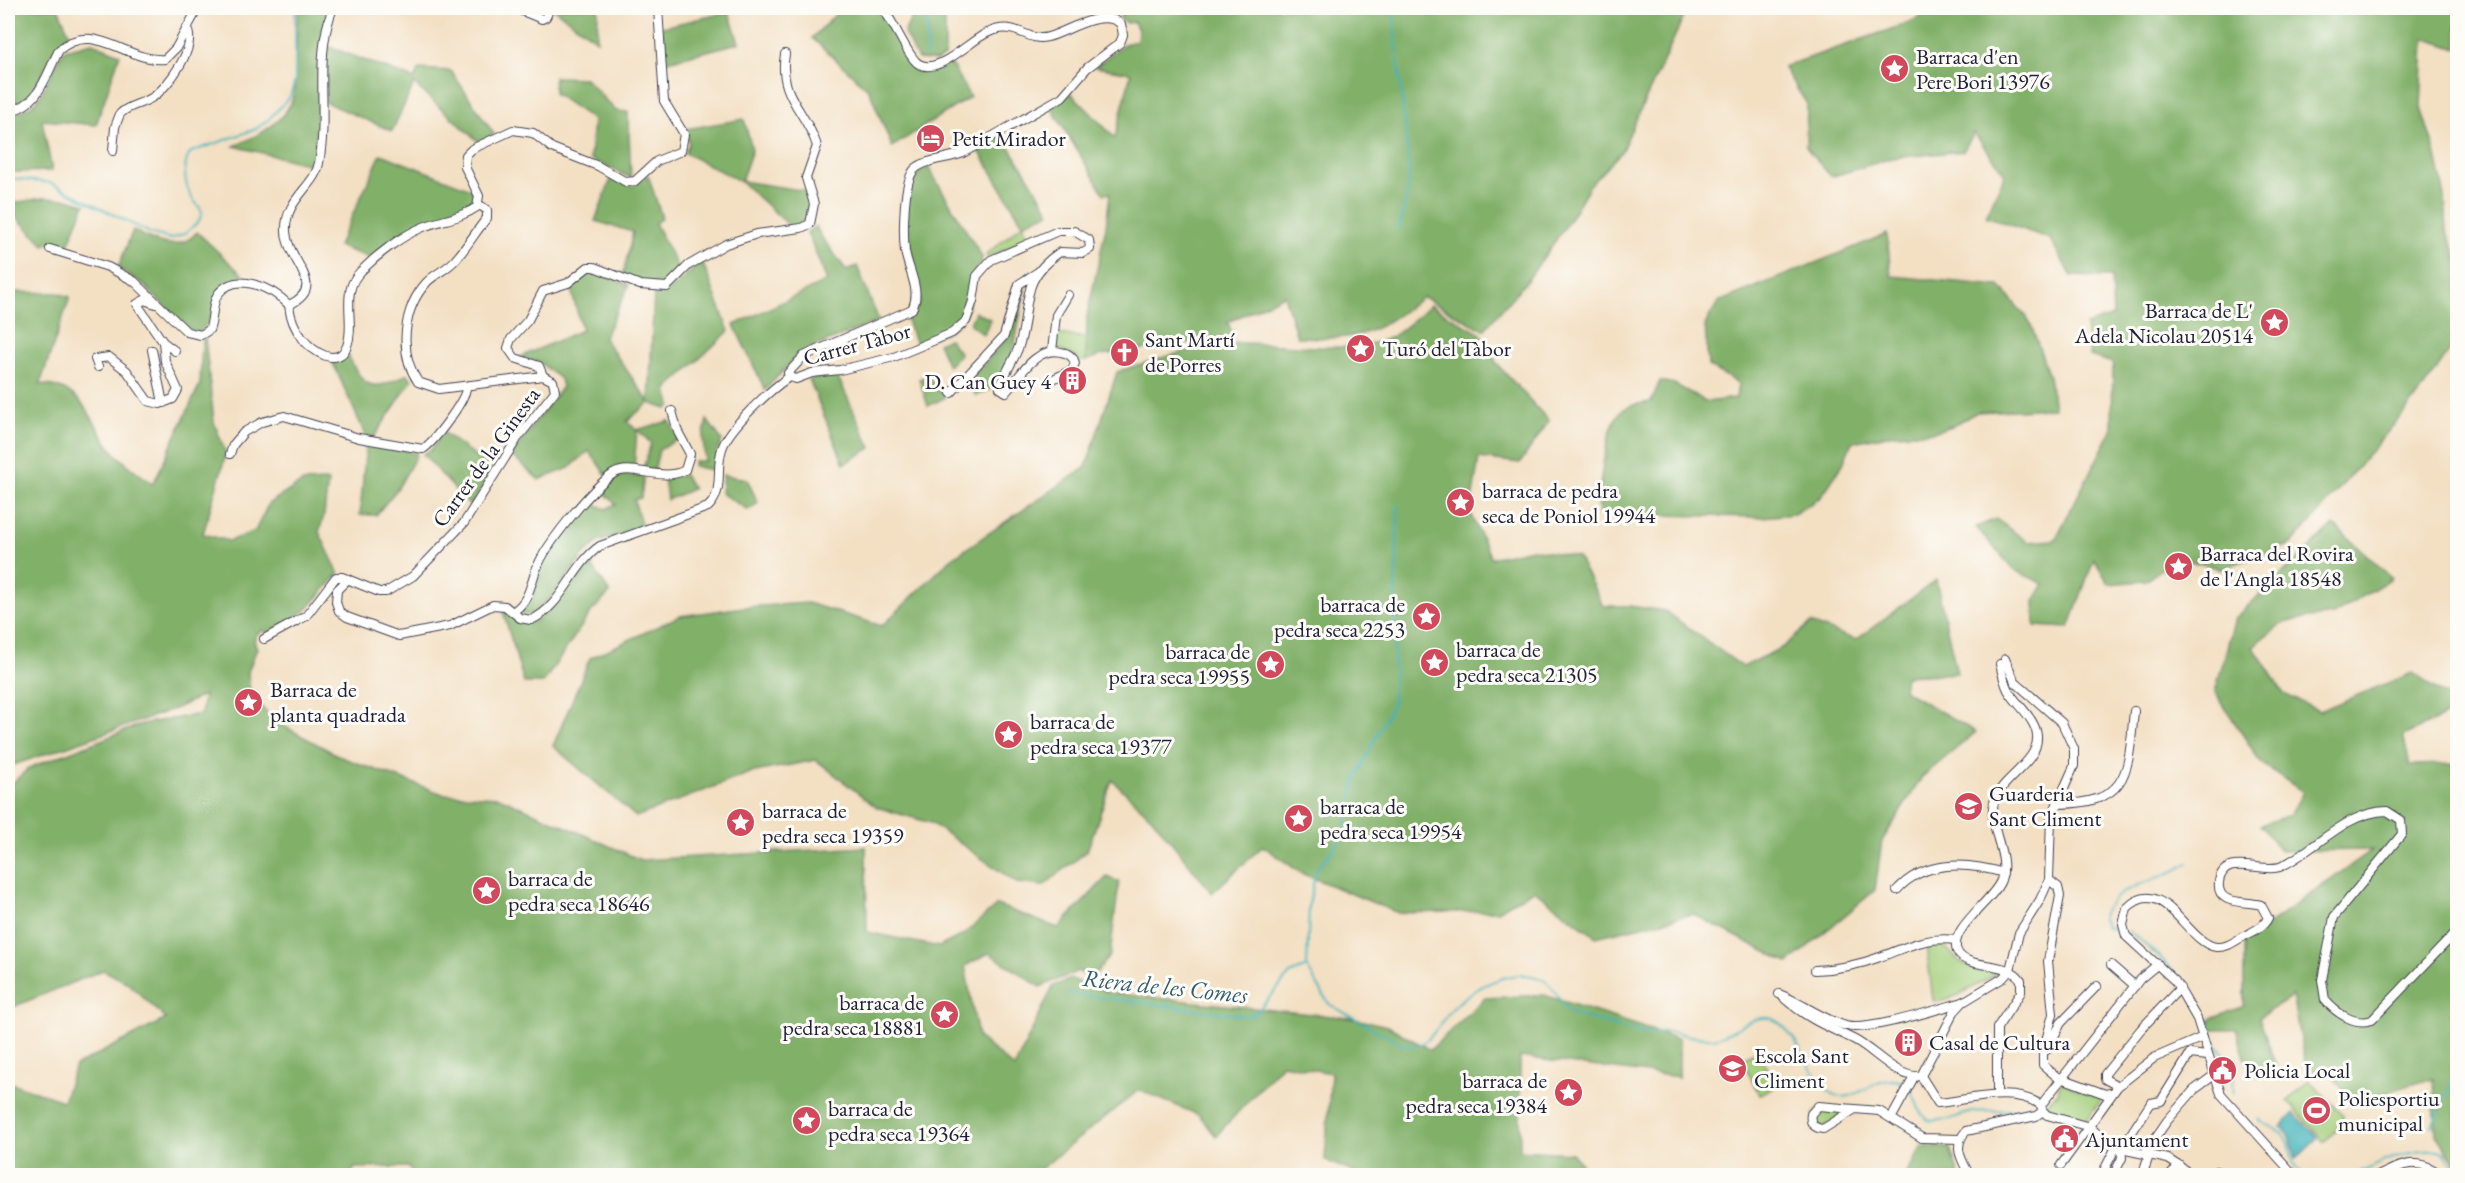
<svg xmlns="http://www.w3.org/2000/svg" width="2465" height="1183" font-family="'EB Garamond',serif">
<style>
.green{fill:#a2cd79;stroke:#62785a;stroke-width:1.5}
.forest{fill:#81b069;stroke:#526952;stroke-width:1.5}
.water{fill:#43b3bb;stroke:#326a7b;stroke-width:1.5}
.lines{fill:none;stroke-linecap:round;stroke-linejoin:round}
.stream{stroke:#43b3bb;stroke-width:2}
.minor-casing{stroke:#413e4f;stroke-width:10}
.minor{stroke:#fff;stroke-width:8}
.labels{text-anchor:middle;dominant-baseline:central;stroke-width:6;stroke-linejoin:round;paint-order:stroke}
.poi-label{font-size:22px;fill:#22223b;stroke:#fdfcf7;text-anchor:start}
.street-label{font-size:22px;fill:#22223b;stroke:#fdfcf7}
.water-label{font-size:24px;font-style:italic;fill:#2f5c6e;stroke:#fdfcf7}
</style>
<rect width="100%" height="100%" fill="#fdfcf7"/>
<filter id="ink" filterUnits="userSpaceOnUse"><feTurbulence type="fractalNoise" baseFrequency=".0167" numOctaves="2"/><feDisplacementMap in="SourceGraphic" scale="12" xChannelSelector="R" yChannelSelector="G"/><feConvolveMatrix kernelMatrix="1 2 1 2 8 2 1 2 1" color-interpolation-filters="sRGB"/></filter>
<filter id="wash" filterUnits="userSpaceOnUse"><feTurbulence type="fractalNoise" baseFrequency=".008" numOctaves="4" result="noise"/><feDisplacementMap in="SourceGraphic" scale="24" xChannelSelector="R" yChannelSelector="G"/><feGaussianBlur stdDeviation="1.35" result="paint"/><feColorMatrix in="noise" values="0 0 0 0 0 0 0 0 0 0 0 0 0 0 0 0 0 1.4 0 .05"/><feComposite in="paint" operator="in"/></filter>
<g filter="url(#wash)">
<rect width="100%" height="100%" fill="#f3dfc2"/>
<!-- green -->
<g class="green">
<path d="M1023,224L1028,238L988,258L986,255Z"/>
<path d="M1057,334L1087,338L1086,361H1079L1076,357L1057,348Z"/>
<path d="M1934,943C1949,945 1950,955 1961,962C1972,969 1986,969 1998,973L1959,995L1937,1002L1933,1000L1926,944Z"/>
<path d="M1759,1051L1776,1086L1759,1095L1742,1059Z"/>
<path d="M2309,1080L2343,1115L2342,1124L2324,1142L2288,1101Z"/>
<path d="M2061,1082L2102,1099L2084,1123L2052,1113L2045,1106L2057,1093Z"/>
<path d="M1819,1109L1840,1111L1841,1114L1826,1126L1817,1125L1813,1115Z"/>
</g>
<!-- forest -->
<g class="forest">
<path d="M8,8H58L71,37C39,51 46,102 8,105Z"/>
<path d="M298,8H329L320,42L315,166L234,146C258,136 287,121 294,95Z"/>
<path d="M555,8H598L597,40L555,10Z"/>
<path d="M842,8H876L898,38L908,61L915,66L937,70L950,62L970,97L892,147L869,90L812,38Z"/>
<path d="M916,8H945V55L937,61L918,59L904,33Z"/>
<path d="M1122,8H1688L1621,152L1590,185L1565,227L1529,278L1484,330L1423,297C1371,336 1363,340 1297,337L1284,295L1228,322L1233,337L1102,355L1086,361L1087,316L1106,227L1110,193L1104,194L1050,106L1071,93L1115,138L1131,73L1095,67L1124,44L1137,41L1138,30L1134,22L1126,23L1120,18Z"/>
<path d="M1942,8H2457V49L2424,38L2421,108L2435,151L2445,197L2447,232L2457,257V340L2419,395L2292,544L2221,569L2178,558L2145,581L2109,584L2094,559L2069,628L2035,626L2034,601L2044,584L2014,570L1976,527L1996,519L2028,542L2055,540L2112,430L2113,363L2090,356L2086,325L2113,316L2111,277L2071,276L2050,239L1986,216L2005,174L1974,133L1963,151L1892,158L1831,177L1806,147L1807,104L1783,67L1900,26Z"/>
<path d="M729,12L739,43L663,62L662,27Z"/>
<path d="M92,43L120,54L96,125L42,120L52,171L14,172L8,175V114C51,108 41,77 65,50Z"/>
<path d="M327,46L414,79L419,69L451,71L494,134L479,142L414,84L392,131L325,102Z"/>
<path d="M554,77L585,78L616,111L628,112L631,178L590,159L593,120L554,93Z"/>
<path d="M744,119L752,150L741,181L806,191C812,210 812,222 791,227L740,181L685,153L689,143L685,129Z"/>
<path d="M1003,136L1050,212L1023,224L978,149Z"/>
<path d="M381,154L471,189L475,197L472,206L416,227L372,259L338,246Z"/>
<path d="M928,167L982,257C983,265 975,270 973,278C970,287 971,297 968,307C961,331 937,336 916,344L906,318L920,303C917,274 890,180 928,167Z"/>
<path d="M648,175L662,218L655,223L679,270C675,274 670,282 665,284C653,288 633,279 623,275L633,232L595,221L611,179L633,186Z"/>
<path d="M43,198L68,199L85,204L66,250L52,242L44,245L8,209V204Z"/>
<path d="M816,226L820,235L847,271L857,266L879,321L801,352L765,390L734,325L827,281L807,232Z"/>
<path d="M133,230C154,242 178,254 197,232L247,279L229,282C224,291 205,331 200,332C194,333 190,329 186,327L142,283L118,268Z"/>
<path d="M1887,234L1891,276L2000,286L2030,322L2049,376L2054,408L1977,412L1952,426L1933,432L1894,434L1852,442L1843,464L1821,497L1794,514L1761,517L1656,515L1616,518L1599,515C1597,495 1606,431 1618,415C1626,404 1638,404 1651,402L1660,381L1674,384L1707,402L1736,398L1738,383L1708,366L1705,325L1718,302Z"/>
<path d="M702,261L729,331L667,389L671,405L667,409L649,403L627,421L636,430L670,421L678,439L659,450L654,471L643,469L651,443L637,430L634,468L606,475L589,451L569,468L539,480L511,455L562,387L560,379L539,362L520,357L582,330L570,285L592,270L629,285L604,338L649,402L654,292L672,289Z"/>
<path d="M1026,284L1013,354L996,386L976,396L968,382L1007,338L1020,290Z"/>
<path d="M8,292L58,293L70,297L40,384C86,388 87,416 110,447C120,461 139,473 153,484L200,384L202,344L205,338L214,422L226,454L203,534L229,541L255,531L269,503L303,482L328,481L324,515L319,532L339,574L305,611L271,633L262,631L257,634L254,641L257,648L248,672L250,694L274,721L343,758L443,794L499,797L641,860L866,847L867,932L939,947L964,934L997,905L1058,928L1107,877L1119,882L1110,955L1091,979L1078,971L1040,987L989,953L965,966L978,1037L1014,1068L1053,986L1071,979L1110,993L1350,1018L1388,1026L1430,1050L1485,998L1544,995L1679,1039V1077L1520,1057V1150L1572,1153L1591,1175H1359L1325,1160L1331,1073L1282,1064L1216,1136L1199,1115L1139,1090L1033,1175L416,1176L408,1167L355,1168L349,1176L8,1175V1082L63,1101L75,1066L166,1019L128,983L103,970L13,1007L8,982V787L29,768L142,724L201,714L204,695L177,708L8,767Z"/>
<path d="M1430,305L1481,334L1497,364L1549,421L1520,463L1479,458L1470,513L1491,558L1532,549L1578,557L1603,606H1629L1665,611L1743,667L1783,647L1811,623L1856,640L1936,580L1957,673L1905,676L1903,690L1976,732L1922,777L1882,841L1875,890L1788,963L1693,914L1596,937L1534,890L1497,911L1398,913L1301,873L1263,846L1212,893L1152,818L1112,780L1087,851L1043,886L1017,883L931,823L876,807L816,760L750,773L636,817L553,746L590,658L680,616L744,607L808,603L882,626L951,559L1086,467L1117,372C1152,360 1205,344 1241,343C1282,343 1354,356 1391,337C1405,329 1418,315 1430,305Z"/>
<path d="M975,312L990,319L984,335L970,324Z"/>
<path d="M949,339L960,354L948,366L938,343Z"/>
<path d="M347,353C365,391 372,392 408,374L412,380L374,437L366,436L332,361Z"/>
<path d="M837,375L871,448L844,464L809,379Z"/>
<path d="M928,376L939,392L944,393V398L928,406L919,379Z"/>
<path d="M707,420L722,440L717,451L716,471L693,466L694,461H705L703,438Z"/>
<path d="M443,432L493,470L470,506L423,454L431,450Z"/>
<path d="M366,443L388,445L417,454L398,488L376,515H360Z"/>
<path d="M624,475L644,476L641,498L634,500L642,527L598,542L584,555L555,593L534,614L522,615L520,612L533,596L543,561L590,502L606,509L616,504L601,490L615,477Z"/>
<path d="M684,475L693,489L667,500L664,478Z"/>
<path d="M723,475L747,479L758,503L748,510L721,493Z"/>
<path d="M2334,525L2392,578L2333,615L2287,621L2253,646L2284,694L2319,711L2412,673L2457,703V710L2403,736L2410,765L2457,764V1165L2436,1135L2433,1078L2353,1103L2332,1075L2306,1069L2292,996L2259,1017L2278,1072L2251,1076L2236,1029H2210L2211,1019L2244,1006V942L2372,850L2281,851L2260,825L2290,815L2303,792L2261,763L2215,692L2235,618Z"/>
<path d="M589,561L610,593L591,612L543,683H524L502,608L519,622H535L569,588Z"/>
<path d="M1922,1146L1950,1148L1959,1175H1906Z"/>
</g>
<!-- water -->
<path class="water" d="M2294,1113L2318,1138L2296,1159L2290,1137L2281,1127Z"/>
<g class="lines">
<!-- stream -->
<g class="stream">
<path d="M1393,8L1410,179L1399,230"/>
<path d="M927,55V21L931,8"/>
<path d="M8,178L51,183L150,233L171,239L186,233L199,221L202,213C201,206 195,204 192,198C184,185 182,163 191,152L256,129L269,119L290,97L295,80V8"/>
<path d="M2113,929L2107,927L2102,917C2113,883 2161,883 2188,863"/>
<path d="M2129,931C2160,957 2189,981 2207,1017C2211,1026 2212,1036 2216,1044C2222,1054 2230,1060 2233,1072C2235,1079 2232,1086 2234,1094"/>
<path d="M1307,967L1309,905L1316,870L1343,837L1356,778L1393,703L1398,505"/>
<path d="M1068,993L1247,1016L1255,1014L1290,974L1307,967L1329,1004L1401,1044C1407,1045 1413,1047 1419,1045C1434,1038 1442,1019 1453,1008C1473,987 1517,964 1545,981C1556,988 1560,1004 1570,1013C1595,1019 1621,1030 1645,1033C1654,1034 1664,1030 1673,1032C1686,1035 1699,1039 1713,1038C1732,1036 1753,1012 1772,1019C1796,1028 1807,1072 1827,1090C1851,1112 1874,1073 1899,1081C1920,1088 1913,1115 1931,1121L1950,1119L1972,1112L2031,1109"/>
<path d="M2258,1119L2282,1133L2289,1143L2293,1162L2304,1176"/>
<path d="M2432,1125L2458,1072"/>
<path d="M2354,1176C2382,1162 2411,1146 2444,1152L2458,1174"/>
</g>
</g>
</g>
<g filter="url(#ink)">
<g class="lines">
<defs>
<g id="minor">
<path d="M470,8H473"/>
<path d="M504,8L520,10L542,19L546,17L550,8"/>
<path d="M8,111C39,107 46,75 59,50C94,19 128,63 165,59L176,48L198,8"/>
<path d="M113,151L115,127L120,114C128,105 143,104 153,97C169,86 197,47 187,29"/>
<path d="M50,249L108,267L134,281L187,332L201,335L209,330C214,320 211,304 218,294C237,270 273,289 289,305"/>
<path d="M289,305C290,317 295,329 303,339C312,351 338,369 347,346C356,322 339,292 361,271C377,255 400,237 421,228C439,220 460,219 477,207L479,196L465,167L466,155L472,149L513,130L533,133L552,148L598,166L626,182L635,181L657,161L681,151L684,134L664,101L658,8"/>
<path d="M289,305C329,286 288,263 286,232C284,199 315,187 319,163C329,111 313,58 333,8"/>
<path d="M163,342L175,351"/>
<path d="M152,350L163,403"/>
<path d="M1052,351L1056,315L1068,295"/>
<path d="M98,367L95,359L109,357L127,371L148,401L160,404L173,399L178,390L165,361L163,342L137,304L144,300L156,304"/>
<path d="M543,376L539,366L515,358L508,348L511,339L528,320L543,291L568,283L588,267H594L640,285L667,287L689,265L726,244L757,234L801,228L810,224L814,204L806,178L817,146C806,110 778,97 785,54"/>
<path d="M789,377L796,379L812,373L840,370L894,357L952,333L966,321L973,301L977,276L991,260L1058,231H1074L1089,240L1090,249L1083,253L1060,252C1017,281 1032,307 1019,346C1014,361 1004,373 1000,388L1006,392C1020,376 1036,346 1061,352C1068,353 1073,356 1075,363L1072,370L1051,380"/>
<path d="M951,393L1004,336L1019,284L1038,272"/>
<path d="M230,454L233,445L244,432L262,422L284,416L359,438L423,449C433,443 467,399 466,387"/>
<path d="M348,579L337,590L336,602L339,611L347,617L399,636L450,626L493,605L505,606L520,618L531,620C562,607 573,564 600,546L708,507C725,491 715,468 722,449C728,428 771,389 789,377L788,373L804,356L912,309C922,291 908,270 905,251C903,234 903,180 915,169C926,159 948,159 963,153L1062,97L1087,68L1120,43L1123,35L1121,24C1103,7 1067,32 1048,37C1026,43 1017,19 987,33C969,41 939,75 919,64C908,58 894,21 882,8"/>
<path d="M514,611C532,598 530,581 539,563C550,540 592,488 613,474C631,462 662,483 685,470L690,454L678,432L672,411"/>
<path d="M264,639L306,616L336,577H342L379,592H386L413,576L464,523L517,439L555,391L553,381L543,376L439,389L418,382C398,352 403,308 427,282C436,273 448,269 456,259C467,247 476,231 487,218V210L478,204"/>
<path d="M2057,804C2131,804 2128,771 2134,711"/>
<path d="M2049,880L2058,887L2060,896L2048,961L2053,1014L2043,1052V1065L2056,1076L2105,1094L2111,1093"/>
<path d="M1897,890C1924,860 1967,862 2003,873"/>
<path d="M2111,965L2135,986"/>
<path d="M1815,970C1837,969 1859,965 1880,957C1907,947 1926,936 1956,940"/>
<path d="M1779,994C1802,1003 1822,1019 1846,1026C1868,1032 1938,1009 1963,1002"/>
<path d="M1785,999C1808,1019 1826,1026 1853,1039C1874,1049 1897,1079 1921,1076"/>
<path d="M2047,1050L2061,1023L2097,986"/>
<path d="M1921,1076L1954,1012L1963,1002L2003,978L2010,970L2019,933L2040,900L2049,880L2051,818L2074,766V749L2062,723L2015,682L2005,659"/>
<path d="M1921,1076L1938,1103C1970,1100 2012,1086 2041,1105L2042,1109"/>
<path d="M2118,1086L2105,1079V1074L2141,1029L2180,988"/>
<path d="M1997,1095V1028L2021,992V980C2008,959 1966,971 1957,951C1948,929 1994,900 2001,880C2011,854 1985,825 1995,799C2003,777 2039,762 2037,736C2036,719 2016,704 2008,690C2004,682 2002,673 2000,664"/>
<path d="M2041,1105L2140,979L2158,964"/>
<path d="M1852,1111L1823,1129C1814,1128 1809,1123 1811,1114L1818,1106L1879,1111L1922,1138L1960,1139"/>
<path d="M2043,1111L2047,1115L2090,1127L2108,1143L2121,1149L2168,1159L2194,1176"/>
<path d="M1892,1117L1914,1077"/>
<path d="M2121,1149L2151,1103L2161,1101L2190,1054L2208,1056"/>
<path d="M2145,1153L2167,1121L2194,1090L2213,1076"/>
<path d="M2061,1165L2118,1086L2154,1058L2203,1037"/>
<path d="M1970,1176C1962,1160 1952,1147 1966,1131L2036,1116L2043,1111"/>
<path d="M2101,1176L2116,1147"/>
<path d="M2113,1176L2122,1158L2121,1149"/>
<path d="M2142,1176L2150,1153"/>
<path d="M2170,1176L2179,1165"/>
<path d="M2215,1176L2216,1171"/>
<path d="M2295,1176L2221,1094L2197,1019L2175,981L2126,936L2123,925L2127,908C2164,872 2186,943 2216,947C2226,948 2234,942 2242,937C2252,932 2263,928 2268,918L2261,905C2247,900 2216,907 2219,882C2223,851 2264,875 2282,866C2317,849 2345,812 2387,811L2401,820L2402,834L2334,917L2322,980L2325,1000C2336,1013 2355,1026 2372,1020L2458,930"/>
<path d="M2378,1176C2402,1164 2419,1156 2442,1176"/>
</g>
</defs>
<!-- minor casing -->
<use href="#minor" class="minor-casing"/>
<!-- minor -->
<use href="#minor" class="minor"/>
</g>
</g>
<!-- icons -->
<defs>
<symbol id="sight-disc" viewBox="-11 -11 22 22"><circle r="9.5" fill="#d1495b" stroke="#fdfcf7"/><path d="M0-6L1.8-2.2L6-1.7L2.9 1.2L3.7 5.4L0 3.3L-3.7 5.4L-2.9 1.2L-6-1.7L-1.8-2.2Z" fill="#fff"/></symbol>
<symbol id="hotel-disc" viewBox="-11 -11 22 22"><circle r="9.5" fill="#d1495b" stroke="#fdfcf7"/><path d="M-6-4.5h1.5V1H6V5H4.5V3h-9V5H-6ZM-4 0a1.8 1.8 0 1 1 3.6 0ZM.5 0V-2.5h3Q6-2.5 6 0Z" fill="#fff"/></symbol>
<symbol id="church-disc" viewBox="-11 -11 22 22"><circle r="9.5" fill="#d1495b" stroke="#fdfcf7"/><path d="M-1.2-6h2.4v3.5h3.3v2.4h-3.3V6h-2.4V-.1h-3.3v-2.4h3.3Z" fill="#fff"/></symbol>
<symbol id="building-disc" viewBox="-11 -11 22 22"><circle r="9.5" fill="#d1495b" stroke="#fdfcf7"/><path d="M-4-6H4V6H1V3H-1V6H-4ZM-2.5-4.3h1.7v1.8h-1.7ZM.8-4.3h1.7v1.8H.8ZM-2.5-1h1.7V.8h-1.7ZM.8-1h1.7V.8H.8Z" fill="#fff"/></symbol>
<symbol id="school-disc" viewBox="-11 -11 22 22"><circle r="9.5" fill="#d1495b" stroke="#fdfcf7"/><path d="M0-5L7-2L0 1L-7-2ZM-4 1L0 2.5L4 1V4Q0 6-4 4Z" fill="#fff"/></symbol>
<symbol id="civic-disc" viewBox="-11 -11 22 22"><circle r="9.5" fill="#d1495b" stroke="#fdfcf7"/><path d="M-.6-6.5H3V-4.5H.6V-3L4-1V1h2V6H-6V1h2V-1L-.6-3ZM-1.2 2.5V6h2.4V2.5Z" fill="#fff"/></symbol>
<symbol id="stadium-disc" viewBox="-11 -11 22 22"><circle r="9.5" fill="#d1495b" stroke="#fdfcf7"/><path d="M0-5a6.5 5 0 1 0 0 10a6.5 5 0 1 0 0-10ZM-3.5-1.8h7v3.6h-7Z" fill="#fff"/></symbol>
</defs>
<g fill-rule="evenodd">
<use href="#sight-disc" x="1878" y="52" width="33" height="33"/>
<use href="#hotel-disc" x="914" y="122" width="33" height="33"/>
<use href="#sight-disc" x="2258" y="306" width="33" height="33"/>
<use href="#sight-disc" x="1344" y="332" width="33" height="33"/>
<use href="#church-disc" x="1108" y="336" width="33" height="33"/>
<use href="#building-disc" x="1056" y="364" width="33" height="33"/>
<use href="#sight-disc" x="1444" y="486" width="33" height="33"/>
<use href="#sight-disc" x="2162" y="550" width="33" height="33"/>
<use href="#sight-disc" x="1410" y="600" width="33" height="33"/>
<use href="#sight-disc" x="1418" y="646" width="33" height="33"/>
<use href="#sight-disc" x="1254" y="648" width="33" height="33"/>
<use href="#sight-disc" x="232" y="686" width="33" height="33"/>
<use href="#sight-disc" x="992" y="718" width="33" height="33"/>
<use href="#school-disc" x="1952" y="790" width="33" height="33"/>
<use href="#sight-disc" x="1282" y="802" width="33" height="33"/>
<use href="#sight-disc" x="724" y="806" width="33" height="33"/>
<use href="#sight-disc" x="470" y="874" width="33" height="33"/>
<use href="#sight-disc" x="928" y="998" width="33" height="33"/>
<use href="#building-disc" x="1892" y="1026" width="33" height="33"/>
<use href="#school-disc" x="1716" y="1052" width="33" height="33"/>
<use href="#civic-disc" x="2206" y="1054" width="33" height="33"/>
<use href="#sight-disc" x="1552" y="1076" width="33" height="33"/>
<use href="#stadium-disc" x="2300" y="1094" width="33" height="33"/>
<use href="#sight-disc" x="790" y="1104" width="33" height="33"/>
<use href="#civic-disc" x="2048" y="1122" width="33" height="33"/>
</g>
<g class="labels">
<!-- poi labels -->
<g class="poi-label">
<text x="1916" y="56">Barraca d'en<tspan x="1916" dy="25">Pere Bori 13976</tspan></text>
<text x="952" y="138">Petit Mirador</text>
<text x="2253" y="310" text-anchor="end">Barraca de L'<tspan x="2253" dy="25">Adela Nicolau 20514</tspan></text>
<text x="1145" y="339">Sant Martí<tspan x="1145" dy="25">de Porres</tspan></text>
<text x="1382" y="348">Turó del Tàbor</text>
<text x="1051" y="381" text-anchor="end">D. Can Guey 4</text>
<text x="1482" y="490">barraca de pedra<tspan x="1482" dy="25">seca de Poniol 19944</tspan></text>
<text x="2200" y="553">Barraca del Rovira<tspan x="2200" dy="25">de l'Angla 18548</tspan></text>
<text x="1405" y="604" text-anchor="end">barraca de<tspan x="1405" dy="25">pedra seca 2253</tspan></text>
<text x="1456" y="649">barraca de<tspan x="1456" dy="25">pedra seca 21305</tspan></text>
<text x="1250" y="651" text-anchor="end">barraca de<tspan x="1250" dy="25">pedra seca 19955</tspan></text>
<text x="270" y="689">Barraca de<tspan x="270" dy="25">planta quadrada</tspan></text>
<text x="1030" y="721">barraca de<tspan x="1030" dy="25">pedra seca 19377</tspan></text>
<text x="1989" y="793">Guarderia<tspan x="1989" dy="25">Sant Climent</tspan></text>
<text x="1320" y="806">barraca de<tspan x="1320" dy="25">pedra seca 19954</tspan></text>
<text x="762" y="810">barraca de<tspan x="762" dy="25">pedra seca 19359</tspan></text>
<text x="508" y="878">barraca de<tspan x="508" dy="25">pedra seca 18646</tspan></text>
<text x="924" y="1002" text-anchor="end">barraca de<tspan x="924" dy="25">pedra seca 18881</tspan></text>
<text x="1929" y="1042">Casal de Cultura</text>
<text x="1754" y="1055">Escola Sant<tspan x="1754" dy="25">Climent</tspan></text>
<text x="2244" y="1070">Policia Local</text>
<text x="1547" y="1080" text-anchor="end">barraca de<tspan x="1547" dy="25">pedra seca 19384</tspan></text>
<text x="2338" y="1098">Poliesportiu<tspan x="2338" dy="25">municipal</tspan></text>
<text x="828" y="1108">barraca de<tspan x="828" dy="25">pedra seca 19364</tspan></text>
<text x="2085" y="1139">Ajuntament</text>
</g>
<!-- street labels -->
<g class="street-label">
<text transform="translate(857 344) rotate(-15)">Carrer Tàbor</text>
<text transform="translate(486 457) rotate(-54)">Carrer de la Ginesta</text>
</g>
<!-- water labels -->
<g class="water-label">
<text transform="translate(1165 986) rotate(6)">Riera de les Comes</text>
</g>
</g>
<!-- margin -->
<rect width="2465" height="1183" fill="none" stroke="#fdfcf7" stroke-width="30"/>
</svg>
